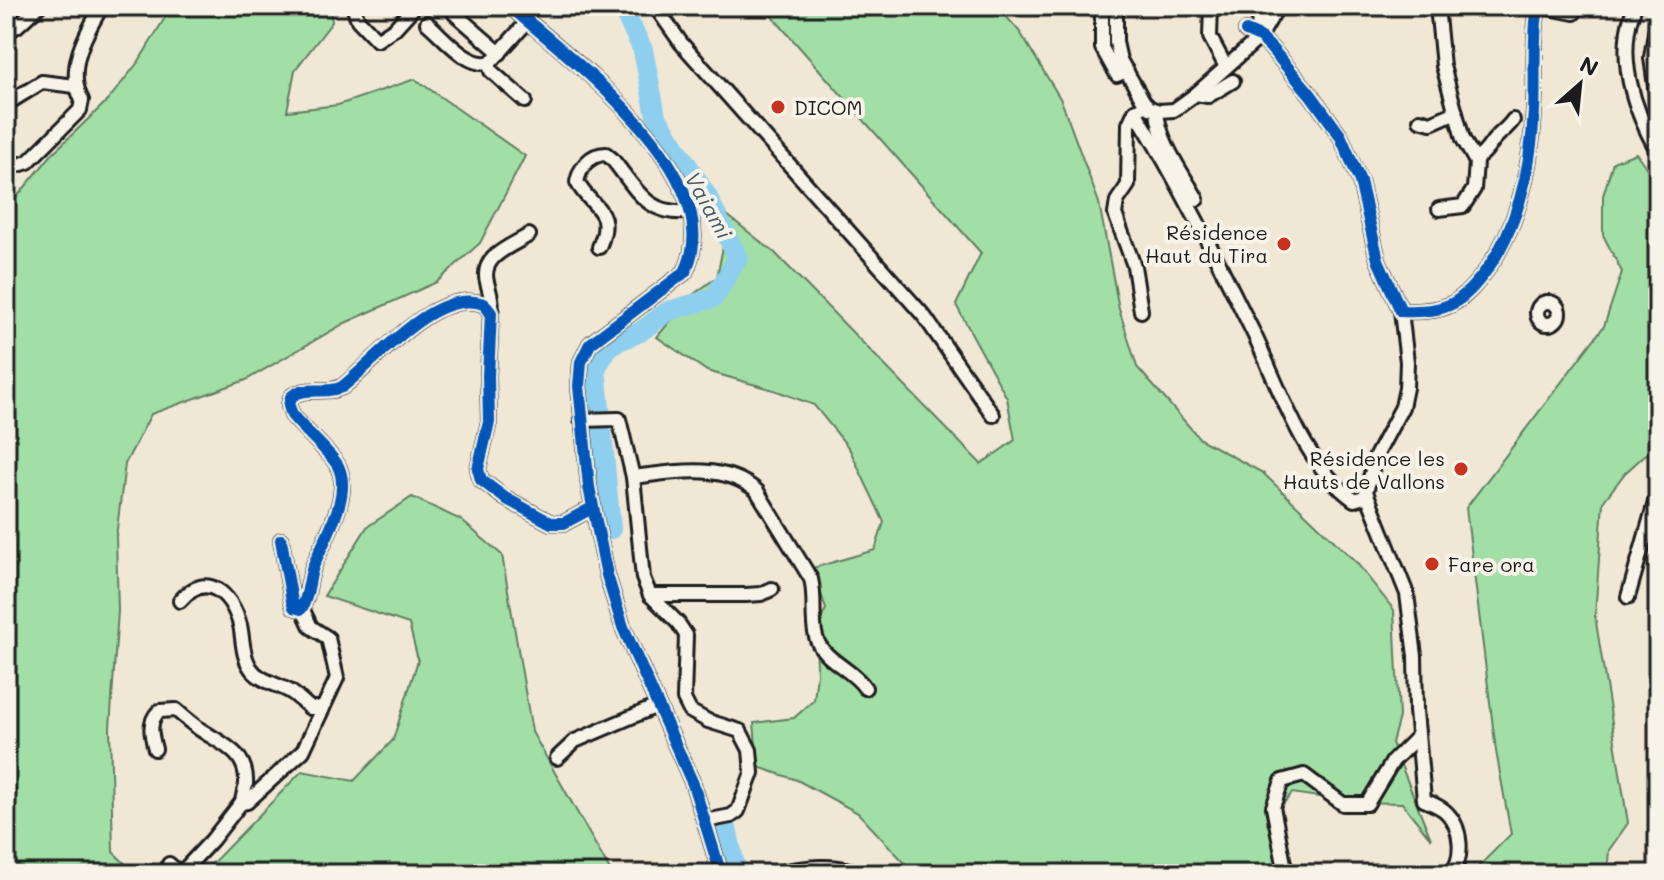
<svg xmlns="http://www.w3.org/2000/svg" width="1664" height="880" font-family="Mali,sans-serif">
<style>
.green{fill:#a2dfa6;stroke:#5f7e61;stroke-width:2}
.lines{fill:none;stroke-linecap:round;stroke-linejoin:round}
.river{stroke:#8eceef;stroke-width:20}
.minor-casing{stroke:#1c1c1c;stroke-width:18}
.minor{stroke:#f7f3e8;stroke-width:12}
.cycleway-casing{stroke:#f7f3e8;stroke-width:17}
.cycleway{stroke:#0057b8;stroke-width:12}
.poi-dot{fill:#c8321e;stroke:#f7f3e8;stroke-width:3}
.labels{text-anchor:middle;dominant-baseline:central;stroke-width:8;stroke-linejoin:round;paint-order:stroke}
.poi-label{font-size:20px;fill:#1c1c1c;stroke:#f7f3e8;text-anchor:start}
.water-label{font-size:22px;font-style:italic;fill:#445a66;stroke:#f7f3e8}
</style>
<rect width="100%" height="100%" fill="#f0e7d5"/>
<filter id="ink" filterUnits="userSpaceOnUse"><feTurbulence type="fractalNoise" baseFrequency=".0125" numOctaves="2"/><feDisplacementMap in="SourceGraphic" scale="16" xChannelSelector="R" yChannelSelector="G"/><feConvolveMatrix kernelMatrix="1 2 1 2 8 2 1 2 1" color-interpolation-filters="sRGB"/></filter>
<g filter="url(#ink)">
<!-- green -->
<g class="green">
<path d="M172,6H330L332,22L295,70L287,111L338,105L415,79L525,156L480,243L437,282L345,323L246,380L151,414L125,464L116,537L118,611L110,728L113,852L136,874H6V210L53,153L108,100L139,61Z"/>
<path d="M763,6H997L1020,32L1061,100L1099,203L1119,309L1137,367L1200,439L1263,473L1356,562L1394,610L1399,717L1392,743L1431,839L1402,803L1352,802L1292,793L1267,824L1299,874H915L858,813L797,780L758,767L754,723L794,718L814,700L817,674L816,630L826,609L813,568L875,550L884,522L849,448L814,405L777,391L707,371L657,337L690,297L717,277L724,242L717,207L775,253L981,464L1015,440L1007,398L956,305L981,253Z"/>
<path d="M1636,153L1658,184V443L1625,473L1603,502L1595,616L1628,823L1609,850L1607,874H1474L1476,869L1511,834L1496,751L1466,508L1604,326L1622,272L1603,235V196L1613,162Z"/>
<path d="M412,497L461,520L502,555L532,732L612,874H202L302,771L354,781L393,740L418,660L409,624L324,596L367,527Z"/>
</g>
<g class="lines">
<!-- river -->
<g class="river">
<path d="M611,529L596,368L610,345L640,332L668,311L714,298L738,258L707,196L656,116L643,50L621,6"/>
<path d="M725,820L737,874"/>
</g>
<defs>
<g id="minor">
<path d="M353,6L358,20L377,40L395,28L415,6"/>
<path d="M510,6C571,60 732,176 685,272L590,344L581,362L579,386L589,487L607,575L623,627L693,784L721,874"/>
<path d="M655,6L681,43L924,316L993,415"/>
<path d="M1102,6V48L1117,75L1127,71"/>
<path d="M1116,6V42L1120,60L1144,102L1150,108L1159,111L1174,110L1196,94L1260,37L1278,6"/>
<path d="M1211,6L1210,37L1226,67"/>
<path d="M1437,6L1443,66L1463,139L1476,162L1474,189L1463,206L1439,209"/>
<path d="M1539,6L1574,13"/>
<path d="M1635,6C1615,54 1633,109 1658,152"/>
<path d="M1257,8L1260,37"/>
<path d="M454,13L500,53"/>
<path d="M1658,14L1651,58L1658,107"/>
<path d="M427,23C443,36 469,70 491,62L528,21"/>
<path d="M1246,31L1260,37L1271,48L1311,95L1340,135L1360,181L1378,260L1401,311C1446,313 1461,305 1488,268C1520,223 1531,165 1534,111C1536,76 1532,41 1538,6"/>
<path d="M6,32L17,26L39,6"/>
<path d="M489,64L491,71L525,101"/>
<path d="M1196,94L1208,96L1233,81"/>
<path d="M8,103L42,82L75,86"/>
<path d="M1147,105L1135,111C1178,181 1215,255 1251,328C1280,386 1300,461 1354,500L1367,496"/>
<path d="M1135,111L1129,124L1128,185L1117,201L1115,214L1134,266L1141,311"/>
<path d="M1157,111C1159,142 1182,172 1197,199"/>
<path d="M1420,120L1431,123L1456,112"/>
<path d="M1474,157H1479C1486,152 1488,148 1493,141C1499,133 1507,129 1513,120"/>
<path d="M6,169L28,162L80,110L82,100C65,69 86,33 102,6"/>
<path d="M599,247C616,209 591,209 577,182C580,167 590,154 606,154L612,159C636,188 646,216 689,212"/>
<circle cx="1548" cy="313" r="11"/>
<path d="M1401,311L1407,362L1406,388L1402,407L1376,456L1366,492L1407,594L1415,656L1416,711L1424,800C1431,803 1442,807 1447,813C1462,828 1464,858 1451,874"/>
<path d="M491,313C493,301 490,294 487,282C480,256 510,247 529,235"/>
<path d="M581,420L619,419L633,477L643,578L650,595H746L761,594L772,589"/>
<path d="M633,477C674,472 723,462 757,491L811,579C816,598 811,620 816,637C822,660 853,669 865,688"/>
<path d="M281,540L292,601L294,607L301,609C309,597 308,581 313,567C323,540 353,496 338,466C332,454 303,429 292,415L289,406L291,397C305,385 326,395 342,387C377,360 435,287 484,304L491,313L488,376L489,422L478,469L481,480L505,498L551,523H564L592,508"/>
<path d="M650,595L678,623L686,635L684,699L690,711L708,721L740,731L750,750L752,773L738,811L731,816L705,821"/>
<path d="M1628,597L1658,492"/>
<path d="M180,601C206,570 231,593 240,625C243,638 242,655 250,667C258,681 278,684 291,692C298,697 304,703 310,708H323"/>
<path d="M155,749C151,734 148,722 159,711L176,710C184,717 192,724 201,730C222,744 248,753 246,784C245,790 242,797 242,803"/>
<path d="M557,758L575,741L657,706"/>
<path d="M169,864L177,871H183L212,840L241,803L247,802L303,751L337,678L328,638L311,627L302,608"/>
<path d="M770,874C798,869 834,861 860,874"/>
<path d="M1286,874L1273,807L1282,781L1304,775L1343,804H1367L1393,761L1418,736"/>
</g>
</defs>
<!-- minor casing -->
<use href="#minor" class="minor-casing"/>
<!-- minor -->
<use href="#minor" class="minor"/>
<defs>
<g id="cycleway">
<path d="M510,6C571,60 732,176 685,272L590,344L581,362L579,386L589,487L607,575L623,627L693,784L721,874"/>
<path d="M1246,31L1260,37L1271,48L1311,95L1340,135L1360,181L1378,260L1401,311C1446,313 1461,305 1488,268C1520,223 1531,165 1534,111C1536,76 1532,41 1538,6"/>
<path d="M281,540L292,601L294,607L301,609C309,597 308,581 313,567C323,540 353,496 338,466C332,454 303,429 292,415L289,406L291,397C305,385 326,395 342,387C377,360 435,287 484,304L491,313L488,376L489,422L478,469L481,480L505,498L551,523H564L592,508"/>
</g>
</defs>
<!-- cycleway casing -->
<use href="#cycleway" class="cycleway-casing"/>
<!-- cycleway -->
<use href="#cycleway" class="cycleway"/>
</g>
</g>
<!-- markers -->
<g class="poi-dot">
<circle cx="778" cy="107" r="8"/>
<circle cx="1284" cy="244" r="8"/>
<circle cx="1461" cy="469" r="8"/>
<circle cx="1432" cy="564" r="8"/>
</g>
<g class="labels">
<!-- poi labels -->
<g class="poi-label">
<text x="794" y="107">DICOM</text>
<text x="1268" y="232" text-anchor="end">Résidence<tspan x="1268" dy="23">Haut du Tira</tspan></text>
<text x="1445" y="458" text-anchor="end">Résidence les<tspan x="1445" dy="23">Hauts de Vallons</tspan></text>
<text x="1448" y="564">Fare ora</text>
</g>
<!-- water labels -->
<g class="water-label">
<text transform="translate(709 205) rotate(61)">Vaiami</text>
</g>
</g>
<!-- margin -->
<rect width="1664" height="880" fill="none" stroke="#f7f3e8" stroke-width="32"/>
<rect x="16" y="16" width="1632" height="848" fill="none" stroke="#1c1c1c" stroke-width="3" filter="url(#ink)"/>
<!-- north arrow -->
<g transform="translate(1580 84) rotate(27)" stroke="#f7f3e8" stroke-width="6" paint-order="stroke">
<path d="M0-6L14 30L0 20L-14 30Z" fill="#1c1c1c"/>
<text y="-12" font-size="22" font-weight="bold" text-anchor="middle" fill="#1c1c1c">N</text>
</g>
</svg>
